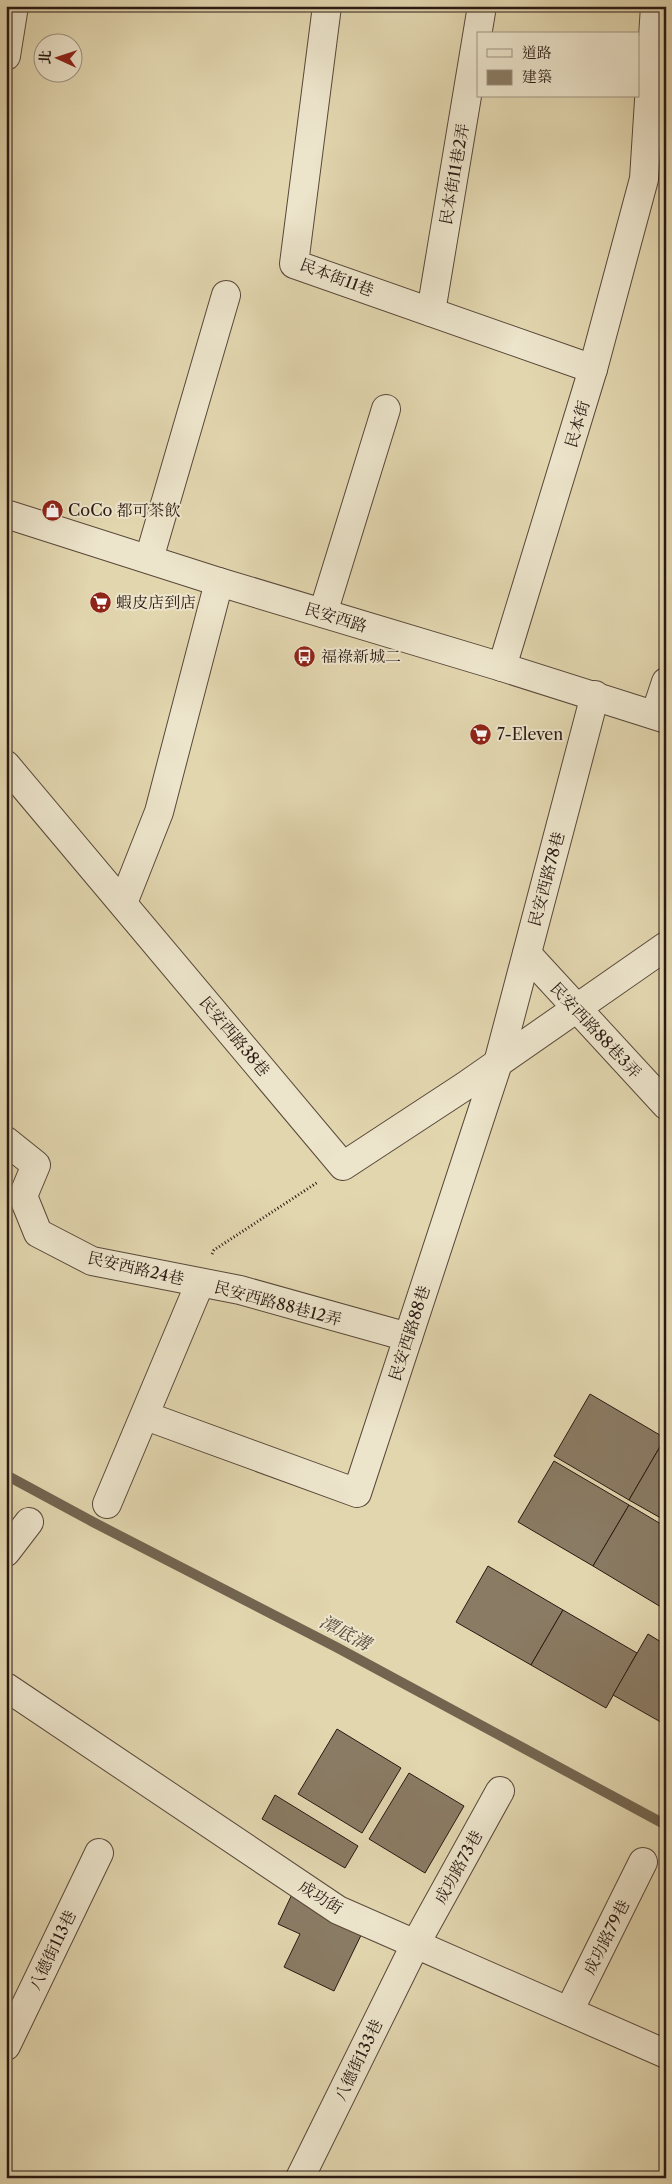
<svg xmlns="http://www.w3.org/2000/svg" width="672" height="2184" font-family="'Libre Caslon Text','Noto Serif TC',serif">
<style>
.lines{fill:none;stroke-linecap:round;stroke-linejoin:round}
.stream{stroke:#736450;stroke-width:10}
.building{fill:#8a7b64;stroke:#2a1912}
.minor-casing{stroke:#584839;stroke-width:30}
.path{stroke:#2a1912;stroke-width:3;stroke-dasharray:1 2.5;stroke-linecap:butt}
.minor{stroke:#ece4cb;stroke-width:28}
.labels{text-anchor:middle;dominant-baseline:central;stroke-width:4;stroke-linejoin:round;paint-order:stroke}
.street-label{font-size:16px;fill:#2a1912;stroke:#ece4cb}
.poi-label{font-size:16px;fill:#2a1912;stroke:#ece4cb;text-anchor:start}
.water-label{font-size:18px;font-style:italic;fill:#5a4b3c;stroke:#ece4cb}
</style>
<rect width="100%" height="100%" fill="#e2d6af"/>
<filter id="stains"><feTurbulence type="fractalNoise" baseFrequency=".004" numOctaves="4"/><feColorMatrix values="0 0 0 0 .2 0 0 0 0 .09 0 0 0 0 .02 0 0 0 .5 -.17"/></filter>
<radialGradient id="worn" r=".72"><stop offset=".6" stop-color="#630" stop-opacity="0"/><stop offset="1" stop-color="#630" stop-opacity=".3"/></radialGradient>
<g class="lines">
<!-- stream -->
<path class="stream" d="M6,1475L93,1522L336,1647L666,1825"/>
</g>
<!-- building -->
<g class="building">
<path d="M590,1394L665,1438L629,1500L554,1456Z"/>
<path d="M665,1438H666V1521L629,1500Z"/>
<path d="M554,1461L629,1505L593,1566L518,1522Z"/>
<path d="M629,1505L666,1527V1610L593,1566Z"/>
<path d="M488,1566L563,1610L531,1665L456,1622Z"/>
<path d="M563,1610L637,1653L606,1708L531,1665Z"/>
<path d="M648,1634L666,1645V1725L613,1695Z"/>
<path d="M337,1729L401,1768L362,1833L298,1794Z"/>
<path d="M409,1773L464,1806L425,1873L369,1839Z"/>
<path d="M275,1795L358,1846L345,1868L262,1819Z"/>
<path d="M294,1890L366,1925L334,1991L284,1967L300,1934L278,1924Z"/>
</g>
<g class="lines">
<defs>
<g id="minor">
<path d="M327,6L294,264L593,369"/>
<path d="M6,56L14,6"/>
<path d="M431,312L482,6"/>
<path d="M6,514L219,582L502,667L666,719"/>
<path d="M149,559L226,295"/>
<path d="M323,613L386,409"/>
<path d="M502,667L593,369L644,179L655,6"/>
<path d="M655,715L666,682"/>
<path d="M6,765L343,1166L465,1086L666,946"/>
<path d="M123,903L159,812L219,582"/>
<path d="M527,954L666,1105"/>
<path d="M6,1141L36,1165L23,1196L38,1233L92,1261L240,1290L408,1337"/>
<path d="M146,1416L357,1493L498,1063L595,695"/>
<path d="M107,1504L200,1283"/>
<path d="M6,1552L29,1522"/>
<path d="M6,1687L338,1910L666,2054"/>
<path d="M569,2011L643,1862"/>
<path d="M6,2046L99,1853"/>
<path d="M300,2178L416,1943L500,1791"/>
</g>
</defs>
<!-- minor casing -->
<use href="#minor" class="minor-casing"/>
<!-- path -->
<path class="path" d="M212,1254L214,1250L318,1182"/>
<!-- minor -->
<use href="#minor" class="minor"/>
</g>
<!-- icons -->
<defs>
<symbol id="shop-disc" viewBox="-11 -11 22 22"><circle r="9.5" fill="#8f2418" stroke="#ece4cb"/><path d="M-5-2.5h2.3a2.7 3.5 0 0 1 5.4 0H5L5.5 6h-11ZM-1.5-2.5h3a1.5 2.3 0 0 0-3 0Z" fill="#fff"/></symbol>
<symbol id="supermarket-disc" viewBox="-11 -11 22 22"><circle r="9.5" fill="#8f2418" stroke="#ece4cb"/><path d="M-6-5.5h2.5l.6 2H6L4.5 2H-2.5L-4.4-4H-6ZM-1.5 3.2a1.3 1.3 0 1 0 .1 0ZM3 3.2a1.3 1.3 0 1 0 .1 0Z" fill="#fff"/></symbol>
<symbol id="bus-disc" viewBox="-11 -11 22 22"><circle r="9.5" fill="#8f2418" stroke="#ece4cb"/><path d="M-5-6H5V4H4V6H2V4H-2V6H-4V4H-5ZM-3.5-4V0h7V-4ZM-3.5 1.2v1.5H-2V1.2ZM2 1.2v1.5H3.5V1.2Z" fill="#fff"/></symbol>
</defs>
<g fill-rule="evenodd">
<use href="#shop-disc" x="40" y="498" width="25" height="25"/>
<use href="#supermarket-disc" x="88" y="590" width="25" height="25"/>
<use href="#bus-disc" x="292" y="644" width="25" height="25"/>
<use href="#supermarket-disc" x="468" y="722" width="25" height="25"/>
</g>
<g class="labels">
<!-- street labels -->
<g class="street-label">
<text transform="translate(454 174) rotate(-80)">民本街11巷2弄</text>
<text transform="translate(337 277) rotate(21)">民本街11巷</text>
<text transform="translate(577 424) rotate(-73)">民本街</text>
<text transform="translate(336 617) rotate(17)">民安西路</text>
<text transform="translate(546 879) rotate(-75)">民安西路78巷</text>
<text transform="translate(596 1030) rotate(47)">民安西路88巷3弄</text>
<text transform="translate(235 1036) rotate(50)">民安西路38巷</text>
<text transform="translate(136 1268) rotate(13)">民安西路24巷</text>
<text transform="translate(278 1303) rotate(15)">民安西路88巷12弄</text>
<text transform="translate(409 1333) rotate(-72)">民安西路88巷</text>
<text transform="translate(458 1867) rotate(-61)">成功路73巷</text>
<text transform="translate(321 1897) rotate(32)">成功街</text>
<text transform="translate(606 1937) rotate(-63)">成功路79巷</text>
<text transform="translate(52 1950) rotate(-64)">八德街113巷</text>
<text transform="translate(358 2060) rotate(-64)">八德街133巷</text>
</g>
<!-- poi labels -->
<g class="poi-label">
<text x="68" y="510">CoCo 都可茶飲</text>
<text x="116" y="602">蝦皮店到店</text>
<text x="321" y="656">福祿新城二</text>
<text x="497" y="734">7-Eleven</text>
</g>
<!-- water labels -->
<g class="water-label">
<text transform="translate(345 1633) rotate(28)">潭底溝</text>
</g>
</g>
<!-- margin -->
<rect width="672" height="2184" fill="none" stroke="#e2d6af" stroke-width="25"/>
<rect x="8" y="8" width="657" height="2169" fill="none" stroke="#2a1912" stroke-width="2.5"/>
<rect x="12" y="12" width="647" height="2159" fill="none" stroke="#2a1912"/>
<!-- legend -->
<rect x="477" y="32" width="162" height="65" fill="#ece4cb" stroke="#9e9381"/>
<rect x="487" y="49" width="25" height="8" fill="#ece4cb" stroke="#9e9381"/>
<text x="522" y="58" font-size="15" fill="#2a1912">道路</text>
<rect x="487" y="70" width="25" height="15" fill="#8a7b64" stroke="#9e9381"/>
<text x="522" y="82" font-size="15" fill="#2a1912">建築</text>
<!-- north arrow -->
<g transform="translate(58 58) rotate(273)"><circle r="24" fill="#ece4cb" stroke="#9e9381"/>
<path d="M0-4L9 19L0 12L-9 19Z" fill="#8f2418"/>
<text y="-8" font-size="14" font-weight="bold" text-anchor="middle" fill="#2a1912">北</text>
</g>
<rect width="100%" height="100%" filter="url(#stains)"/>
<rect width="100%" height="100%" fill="url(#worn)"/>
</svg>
